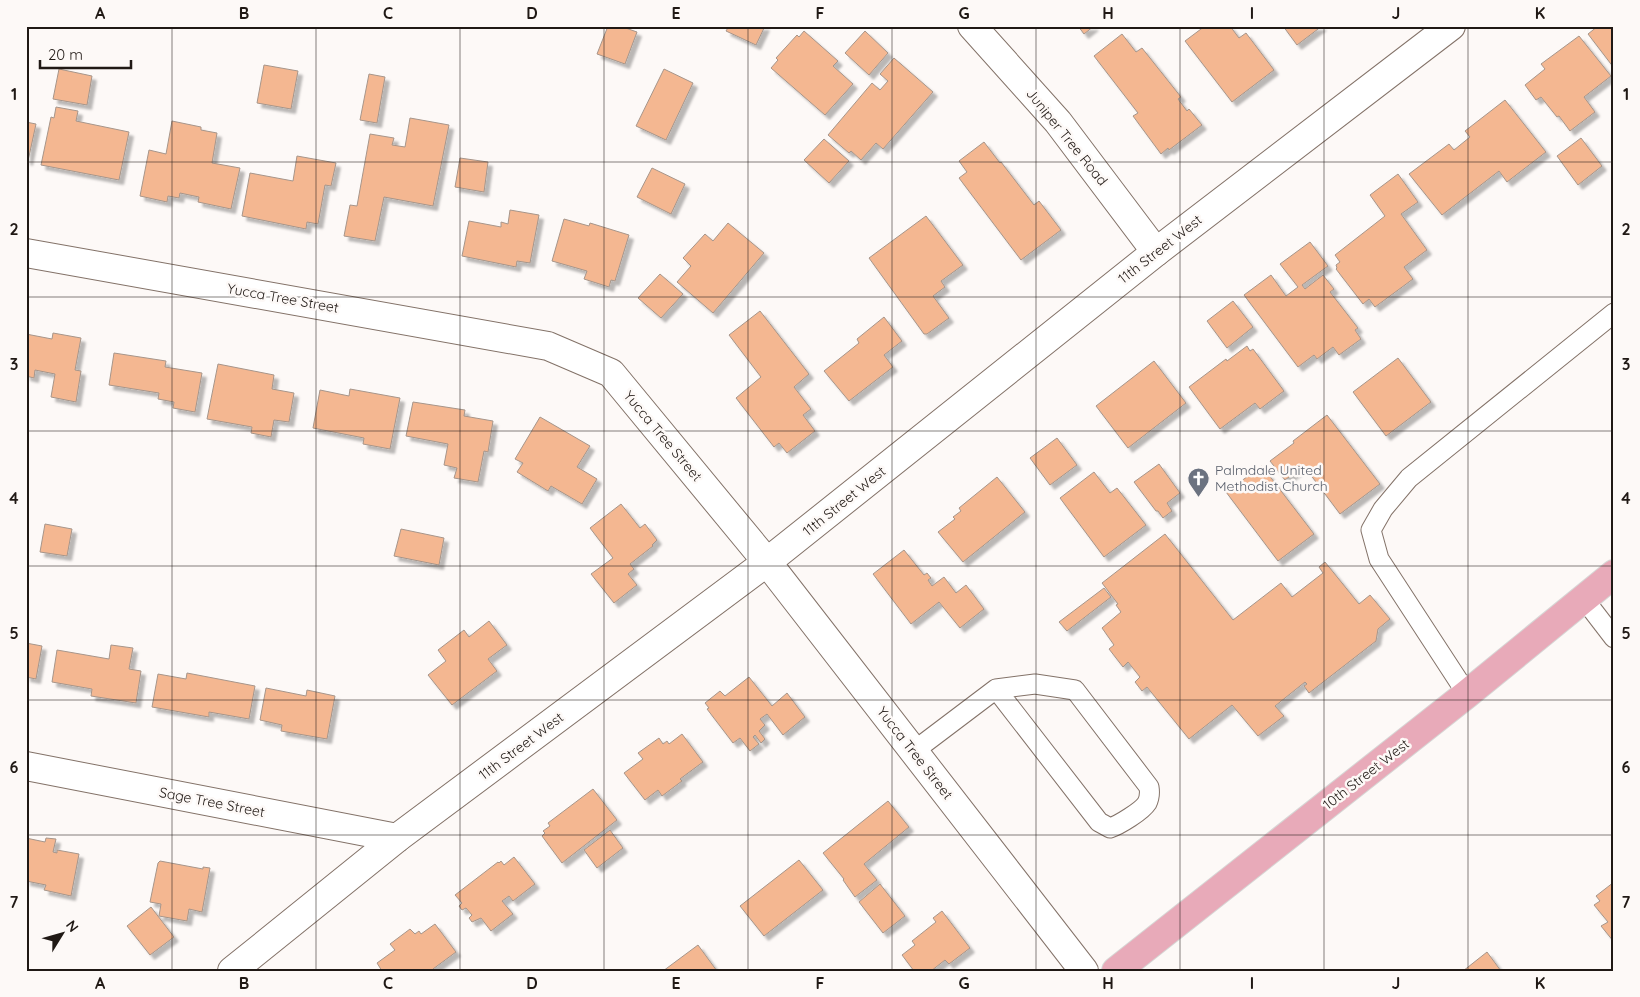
<svg xmlns="http://www.w3.org/2000/svg" width="1640" height="997" font-family="Quicksand,sans-serif">
<style>
.building{fill:#f4b791;stroke:#a6958a;filter:url(#shadow)}
.lines{fill:none;stroke-linecap:round;stroke-linejoin:round}
.service-casing{stroke:#837268;stroke-width:21}
.minor-casing{stroke:#837268;stroke-width:30}
.primary-casing{stroke:#d7d6d5;stroke-width:30}
.service{stroke:#fff;stroke-width:19}
.minor{stroke:#fff;stroke-width:28}
.primary{stroke:#e8aab9;stroke-width:28}
.grid{fill:none;stroke:#201915;stroke-width:1;stroke-opacity:0.55}
.labels{text-anchor:middle;dominant-baseline:central;stroke-width:5;stroke-linejoin:round;paint-order:stroke}
.street-label{font-size:14px;fill:#201915;stroke:#fdf9f7}
.worship-label{font-size:14px;fill:#5b616d;stroke:#fdf9f7;text-anchor:start}
.neatline{fill:none;stroke:#201915;stroke-width:2}
.grid-label{font-size:16px;text-anchor:middle;font-weight:bold;fill:#201915}
</style>
<defs>
<filter id="shadow"><feDropShadow dx="4.5" dy="4.5" stdDeviation="1" flood-color="#0004"/></filter>
</defs>
<rect width="100%" height="100%" fill="#fdf9f7"/>
<!-- building -->
<g class="building">
<path d="M608,26H620L637,32L625,64L597,54Z"/>
<path d="M729,26H765L756,45L726,31Z"/>
<path d="M1078,26H1094L1084,34Z"/>
<path d="M1205,26H1230L1239,38L1246,33L1274,70L1232,102L1185,41Z"/>
<path d="M1283,26H1322L1297,45Z"/>
<path d="M1598,26H1614V68L1588,34Z"/>
<path d="M804,31L838,61L833,66L853,84L825,115L771,68L778,60L776,58L797,35L799,37Z"/>
<path d="M865,31L888,53L869,75L845,53Z"/>
<path d="M1122,34L1136,52L1142,48L1181,97L1178,99L1187,111L1189,109L1202,125L1169,150L1168,148L1161,154L1133,116L1138,113L1094,56Z"/>
<path d="M1579,36L1611,76L1584,97L1595,112L1570,131L1559,116L1557,117L1541,97L1536,100L1525,85L1545,69L1541,64Z"/>
<path d="M894,58L933,92L883,149L876,143L861,160L851,151L849,153L828,135L872,83L880,90L888,81L880,74Z"/>
<path d="M264,65L298,71L291,109L257,103Z"/>
<path d="M59,69L92,76L87,105L53,99Z"/>
<path d="M664,69L693,83L666,140L636,126Z"/>
<path d="M369,74L385,77L377,123L360,120Z"/>
<path d="M1505,100L1546,152L1507,182L1499,171L1442,215L1409,174L1449,144L1454,150L1470,137L1465,131Z"/>
<path d="M56,107L78,111L76,121L129,132L119,180L41,165L51,117L54,118Z"/>
<path d="M410,118L449,125L433,206L384,197L375,241L344,236L350,205L357,206L370,134L394,138L392,145L405,147Z"/>
<path d="M172,121L201,127V130L217,133L212,163L240,168L231,209L198,202L199,197L180,193L179,198L168,196L167,202L140,196L149,150L166,154Z"/>
<path d="M26,122L36,124L28,161L26,160Z"/>
<path d="M1581,138L1602,166L1578,185L1557,156Z"/>
<path d="M824,139L849,161L829,183L804,160Z"/>
<path d="M984,142L1000,163L1001,162L1034,205L1039,201L1061,230L1021,260L959,178L967,172L959,161Z"/>
<path d="M297,156L336,163L331,186L325,185L318,224L307,222L306,229L242,216L250,173L293,181Z"/>
<path d="M460,158L488,162L484,192L455,187Z"/>
<path d="M652,168L685,184L671,214L637,197Z"/>
<path d="M1398,174L1418,202L1401,214L1427,250L1404,267L1413,279L1375,307L1369,299L1363,304L1336,269L1337,268L1336,265L1340,262L1335,255L1385,216L1370,195Z"/>
<path d="M510,210L539,215L530,263L517,261L516,267L462,256L469,221L501,227V222L508,224Z"/>
<path d="M926,216L963,265L941,281L945,287L933,296L949,318L927,334H924L869,258Z"/>
<path d="M564,219L589,226L590,223L629,235L615,281L611,280L609,287L584,279L587,271L552,261Z"/>
<path d="M728,223L764,253L713,313L677,282L691,266L683,258L705,234L713,241Z"/>
<path d="M1310,242L1328,266L1302,285L1305,289L1323,275L1334,289L1330,292L1358,328L1355,330L1361,339L1339,355L1333,347L1317,359L1314,355L1298,367L1244,295L1271,275L1286,296L1298,287L1280,264Z"/>
<path d="M660,274L683,294L661,318L638,298Z"/>
<path d="M1233,301L1253,327L1227,348L1207,321Z"/>
<path d="M760,311L809,374L794,387L811,409L803,415L815,431L787,453L779,443L774,447L736,398L761,377L729,335Z"/>
<path d="M884,317L902,341L884,355L893,367L849,401L824,371L859,343L857,339Z"/>
<path d="M53,333L81,338L75,370L81,371L76,402L51,397L55,374L35,370L34,378L26,376V334L52,339Z"/>
<path d="M1247,346L1250,351L1253,349L1284,391L1260,409L1255,403L1220,429L1189,387L1226,359L1227,361Z"/>
<path d="M114,353L166,361L165,367L202,373L195,412L173,408L174,402L158,399L159,393L109,385Z"/>
<path d="M1398,358L1431,402L1386,436L1353,392Z"/>
<path d="M1154,361L1186,403L1128,448L1096,406Z"/>
<path d="M218,364L274,375L272,389L294,393L289,422L274,420L271,437L251,433L252,427L207,419Z"/>
<path d="M350,389L400,398L390,449L363,444L364,438L313,428L320,390L349,396Z"/>
<path d="M413,402L465,410L464,416L493,421L488,452L484,451L478,482L454,478L457,468L444,465L448,444L406,436Z"/>
<path d="M1327,415L1380,484L1340,514L1304,466L1285,480L1270,461L1294,443L1293,441Z"/>
<path d="M540,417L590,446L577,467L597,479L582,504L551,486L548,491L517,472L523,463L515,459Z"/>
<path d="M1057,438L1077,465L1050,485L1030,458Z"/>
<path d="M1159,464L1180,493L1167,503L1172,511L1163,518L1158,511H1156L1134,482Z"/>
<path d="M1262,466L1314,534L1278,561L1226,492Z"/>
<path d="M1094,472L1110,493L1117,488L1146,525L1104,557L1060,498Z"/>
<path d="M997,477L1025,512L963,562L938,532L955,519L953,517L961,511L959,508Z"/>
<path d="M621,504L640,528L645,524L657,540L652,545L653,546L630,564L634,569L628,574L637,585L614,603L591,574L613,558L590,528Z"/>
<path d="M45,524L72,529L67,556L40,552Z"/>
<path d="M401,529L444,538L439,565L394,556Z"/>
<path d="M1165,534L1233,620L1281,583L1292,597L1323,573L1319,567L1325,562L1359,604L1370,595L1390,619L1378,629L1376,641L1309,693L1304,686L1307,684L1305,682L1275,706L1284,716L1258,736L1232,705L1189,739L1147,687L1142,691L1135,682L1140,677L1128,662L1123,667L1109,649L1114,645L1102,628L1121,612L1116,605L1118,604L1102,583Z"/>
<path d="M904,550L924,575L927,573L931,578L928,580L932,586L944,577L956,593L966,585L984,609L960,628L939,602L911,624L873,574Z"/>
<path d="M1104,588L1111,597L1067,631L1059,622Z"/>
<path d="M489,621L507,645L488,659L497,671L452,705L428,675L446,661L438,650L464,630L469,637Z"/>
<path d="M26,643L42,646L36,679L26,677Z"/>
<path d="M111,645L133,648L129,669L141,671L136,703L91,696L92,689L52,682L57,650L109,659Z"/>
<path d="M187,673L255,686L249,719L209,712V717L152,707L158,674L186,679Z"/>
<path d="M749,677L772,706L787,693L805,717L783,735L767,714L760,719L765,725L759,731L765,739L761,743L755,735L753,737L759,744L750,751L740,738L733,743L707,709L709,708L705,703L720,691L725,696Z"/>
<path d="M266,688L306,696L307,690L335,696L327,739L281,731L282,725L260,720Z"/>
<path d="M682,734L703,762L680,779L682,781L662,796L658,790L645,800L624,773L643,759L638,753L659,738L663,744L667,741L669,744Z"/>
<path d="M593,789L617,820L562,863L542,836L545,833L543,831L550,826L548,823Z"/>
<path d="M888,801L909,827L864,864L877,880L855,897L843,880L844,879L823,853Z"/>
<path d="M610,830L623,848L597,868L584,850Z"/>
<path d="M26,838L45,842L46,838L56,839L53,852L57,853V850L79,854L71,896L44,890L46,885L26,881Z"/>
<path d="M514,857L535,884L513,901L509,896L502,901L513,914L491,931L481,918L472,922L469,918L472,915L466,908L462,910L459,906L462,903L455,895L498,862L499,863L501,861L504,865Z"/>
<path d="M799,860L823,890L764,936L740,906Z"/>
<path d="M160,861L203,869V867L210,868L202,912L189,909L187,921L159,916L161,904L150,902L158,863Z"/>
<path d="M1614,882V942L1601,926L1608,922L1594,905L1600,901L1596,896Z"/>
<path d="M880,884L905,916L883,933L859,902Z"/>
<path d="M151,907L174,937L150,955L127,926Z"/>
<path d="M942,911L970,948L949,964L945,960L931,971H914L902,955L915,945L912,941L936,922L933,918Z"/>
<path d="M435,924L456,952L433,969L434,971H382L377,963L395,950L390,944L410,929L415,934L419,931L421,934Z"/>
<path d="M698,945L717,971H663Z"/>
<path d="M1487,952L1501,971H1463Z"/>
</g>
<g class="lines">
<defs>
<g id="service">
<path d="M1584,599L1614,638"/>
<path d="M1467,694L1379,559L1371,530L1383,509L1409,478L1614,313"/>
<path d="M914,751L996,689L1035,684L1075,690L1149,787C1150,793 1150,797 1147,803C1142,811 1119,825 1110,828L1099,822L996,689"/>
</g>
<g id="minor">
<path d="M972,26L1058,122L1156,252"/>
<path d="M26,253L548,346L611,373L767,562L1084,971"/>
<path d="M26,766L397,838"/>
<path d="M232,971L397,838L767,562L1156,252L1451,26"/>
</g>
<path id="primary" d="M1116,971L1467,694L1614,574"/>
</defs>
<!-- service casing -->
<use href="#service" class="service-casing"/>
<!-- minor casing -->
<use href="#minor" class="minor-casing"/>
<!-- primary casing -->
<use href="#primary" class="primary-casing"/>
<!-- service -->
<use href="#service" class="service"/>
<!-- minor -->
<use href="#minor" class="minor"/>
<!-- primary -->
<use href="#primary" class="primary"/>
</g>
<!-- grid -->
<path class="grid" d="M172,26V971M316,26V971M460,26V971M604,26V971M748,26V971M892,26V971M1036,26V971M1180,26V971M1324,26V971M1468,26V971M26,162H1614M26,297H1614M26,431H1614M26,566H1614M26,700H1614M26,835H1614"/>
<!-- icons -->
<defs>
<symbol id="church-pin" viewBox="-11 -11 22 30"><path d="M0 17L-7.5 6A9.5 9.5 0 1 1 7.5 6Z" fill="#6b7280" stroke="#fdf9f7"/><path d="M-1.2-6h2.4v3.5h3.3v2.4h-3.3V6h-2.4V-.1h-3.3v-2.4h3.3Z" fill="#fff"/></symbol>
</defs>
<g fill-rule="evenodd">
<use href="#church-pin" x="1186" y="466" width="25" height="34"/>
</g>
<g class="labels">
<!-- street labels -->
<g class="street-label">
<text transform="translate(1067 137) rotate(51)">Juniper Tree Road</text>
<text transform="translate(1160 249) rotate(-38)">11th Street West</text>
<text transform="translate(283 298) rotate(10)">Yucca Tree Street</text>
<text transform="translate(663 436) rotate(50)">Yucca Tree Street</text>
<text transform="translate(844 501) rotate(-39)">11th Street West</text>
<text transform="translate(521 746) rotate(-37)">11th Street West</text>
<text transform="translate(915 753) rotate(52)">Yucca Tree Street</text>
<text transform="translate(1366 774) rotate(-38)">10th Street West</text>
<text transform="translate(212 802) rotate(11)">Sage Tree Street</text>
</g>
<!-- worship labels -->
<g class="worship-label">
<text x="1215" y="470">Palmdale United<tspan x="1215" dy="16">Methodist Church</tspan></text>
</g>
</g>
<!-- border -->
<rect width="1640" height="997" fill="none" stroke="#fdf9f7" stroke-width="55"/>
<!-- north arrow -->
<g transform="translate(62 934) rotate(53)" stroke="#fdf9f7" stroke-width="4" paint-order="stroke">
<path d="M0-4L9 19L0 12L-9 19Z" fill="#201915"/>
<text y="-8" font-size="14" font-weight="bold" text-anchor="middle" fill="#201915">N</text>
</g>
<!-- scale -->
<path d="M40 60v8h91v-8" fill="none" stroke="#201915" stroke-width="2.5"/>
<text x="48" y="60" font-size="15" fill="#201915" stroke="#fdf9f7" stroke-width="4" paint-order="stroke">20 m</text>
<rect x="28" y="28" width="1584" height="942" class="neatline"/>
<g class="grid-label">
<text x="100" y="19">A</text>
<text x="244" y="19">B</text>
<text x="388" y="19">C</text>
<text x="532" y="19">D</text>
<text x="676" y="19">E</text>
<text x="820" y="19">F</text>
<text x="964" y="19">G</text>
<text x="1108" y="19">H</text>
<text x="1252" y="19">I</text>
<text x="1396" y="19">J</text>
<text x="1540" y="19">K</text>
<text x="14" y="100">1</text>
<text x="1626" y="100">1</text>
<text x="14" y="235">2</text>
<text x="1626" y="235">2</text>
<text x="14" y="370">3</text>
<text x="1626" y="370">3</text>
<text x="14" y="504">4</text>
<text x="1626" y="504">4</text>
<text x="14" y="639">5</text>
<text x="1626" y="639">5</text>
<text x="14" y="773">6</text>
<text x="1626" y="773">6</text>
<text x="14" y="908">7</text>
<text x="1626" y="908">7</text>
<text x="100" y="989">A</text>
<text x="244" y="989">B</text>
<text x="388" y="989">C</text>
<text x="532" y="989">D</text>
<text x="676" y="989">E</text>
<text x="820" y="989">F</text>
<text x="964" y="989">G</text>
<text x="1108" y="989">H</text>
<text x="1252" y="989">I</text>
<text x="1396" y="989">J</text>
<text x="1540" y="989">K</text>
</g>
</svg>
